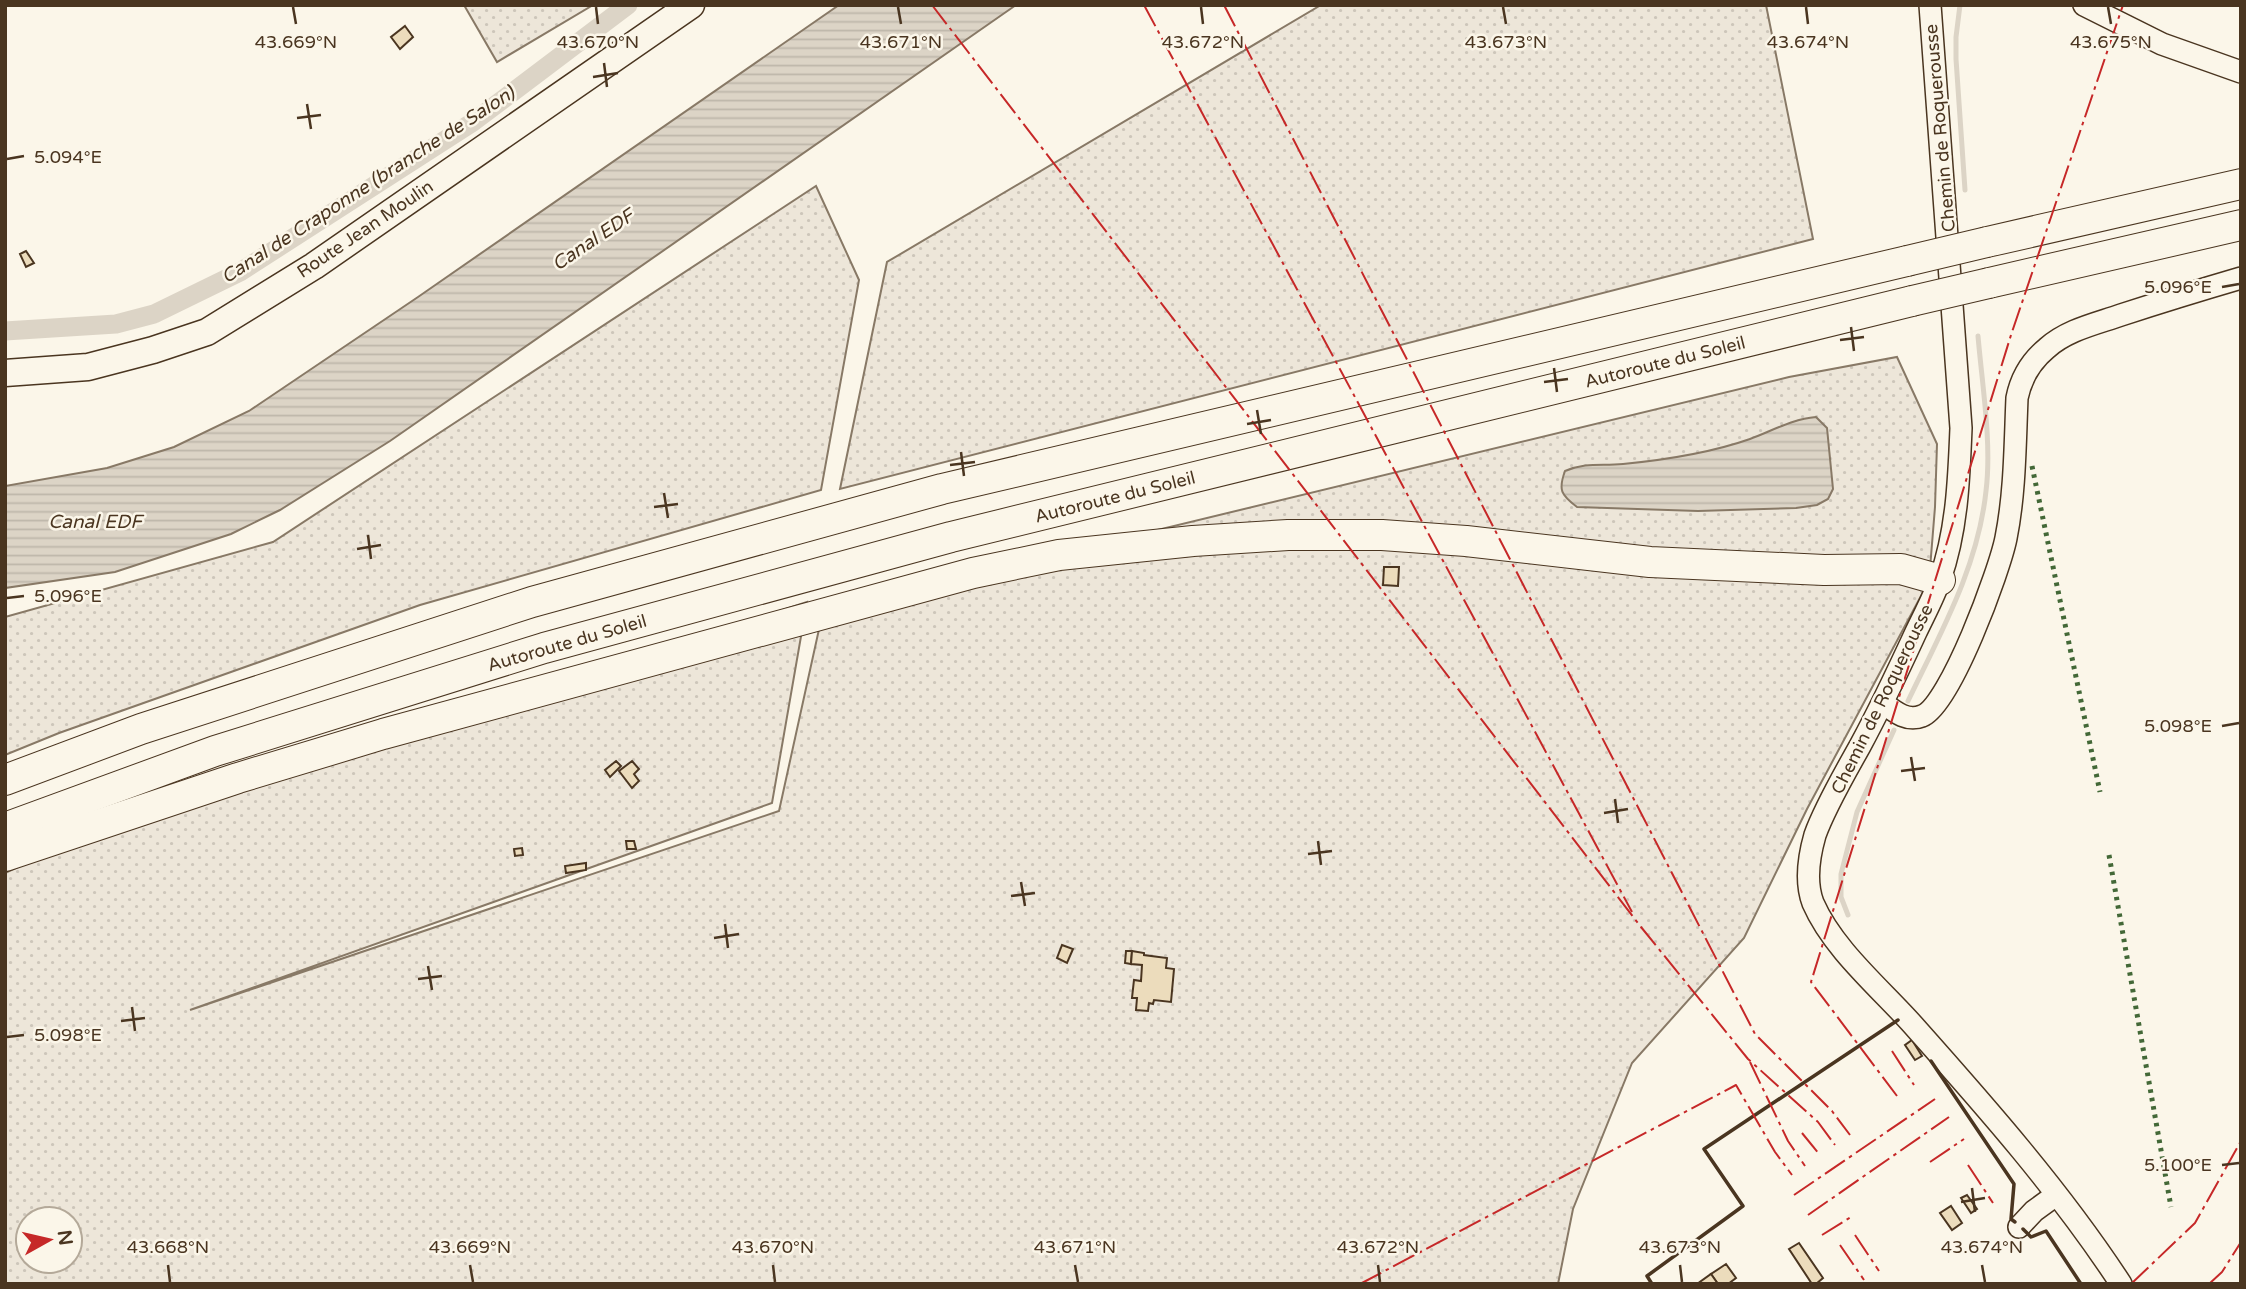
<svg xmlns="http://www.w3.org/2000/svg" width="2246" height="1289" font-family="'Varela Round',sans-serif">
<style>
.grass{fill:url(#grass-dots);stroke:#887966;stroke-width:2;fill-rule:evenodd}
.water{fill:url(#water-rules);stroke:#887966;stroke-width:2}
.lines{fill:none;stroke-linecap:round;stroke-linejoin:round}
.stream{stroke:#dcd4c6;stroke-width:5}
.canal{stroke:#dcd4c6;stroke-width:19}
.building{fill:#ecdcbc;stroke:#4a3520;stroke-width:2}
.minor-casing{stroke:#4a3520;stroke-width:24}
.major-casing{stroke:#4a3520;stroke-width:29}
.highway-casing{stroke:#4a3520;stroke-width:32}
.minor{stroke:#fbf6e9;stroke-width:21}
.major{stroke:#fbf6e9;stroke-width:26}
.highway{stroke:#fbf6e9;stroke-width:30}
.highway-bridge-casing{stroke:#4a3520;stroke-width:32;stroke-linecap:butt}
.highway-bridge{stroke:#fbf6e9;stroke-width:30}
.hedge{stroke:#436837;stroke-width:5;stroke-dasharray:3.5 5;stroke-linecap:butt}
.wall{stroke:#4a3520;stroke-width:3.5}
.power{stroke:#c62828;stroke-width:2;stroke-dasharray:24 5 3.5 5;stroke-linecap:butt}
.ticks{fill:none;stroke:#4a3520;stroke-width:2.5}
.labels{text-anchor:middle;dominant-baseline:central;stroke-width:5;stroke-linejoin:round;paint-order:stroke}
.street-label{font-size:18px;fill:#4a3520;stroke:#fbf6e9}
.water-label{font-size:19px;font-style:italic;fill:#4a3520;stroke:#fbf6e9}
.ticks-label{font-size:18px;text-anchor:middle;fill:#4a3520;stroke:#fbf6e9;stroke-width:5;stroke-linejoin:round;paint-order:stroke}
</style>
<defs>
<pattern id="grass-dots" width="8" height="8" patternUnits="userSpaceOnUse" patternTransform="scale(1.75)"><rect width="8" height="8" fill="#ede6d9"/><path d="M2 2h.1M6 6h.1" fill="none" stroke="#cdc6ba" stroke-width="1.8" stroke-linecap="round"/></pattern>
<pattern id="water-rules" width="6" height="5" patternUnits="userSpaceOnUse" patternTransform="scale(1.75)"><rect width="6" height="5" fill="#dcd4c6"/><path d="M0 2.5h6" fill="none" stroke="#beb7aa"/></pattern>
</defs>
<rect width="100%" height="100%" fill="#fbf6e9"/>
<!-- grass -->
<g class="grass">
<path d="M464,5H593L497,62Z"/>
<path d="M1321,5H1766L1813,239L840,489L887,262Z"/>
<path d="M816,186L859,280L821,490L420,605L59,733L5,755V617L273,542Z"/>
<path d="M1897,357L1937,444L1935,507L1929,581L1807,809L1744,938L1632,1063L1573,1209L1558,1284H5V873L102,828L807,602L772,803L190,1010L779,811L823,611L1789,377ZM28,1219H70V1261H28Z"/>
</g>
<!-- water -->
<g class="water">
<path d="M839,5H1016L390,441L280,510L231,534L115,572L5,588V486L107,468L174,447L249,411L418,297Z"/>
<path d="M1816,417L1827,428L1833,489L1828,499L1817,505L1796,508L1698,511L1577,507C1561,495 1558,490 1565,471C1587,462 1600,466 1623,464C1664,460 1710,453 1750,439C1772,431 1792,419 1816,417Z"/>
</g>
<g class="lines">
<!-- stream -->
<g class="stream">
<path d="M1960,5L1956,37V59L1965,190"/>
<path d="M1908,701C1941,632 1978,567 1986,491C1992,443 1982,384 1978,336"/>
<path d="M1848,915L1841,897V874L1857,812L1894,730"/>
</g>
<!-- canal -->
<path class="canal" d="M5,331L116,324L154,314L240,272L473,122L628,5"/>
</g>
<!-- building -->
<g class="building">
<path d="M405,26L413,37L400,49L391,37Z"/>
<path d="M26,251L34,263L26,267L20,254Z"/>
<path d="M1384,567H1399L1398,586L1383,585Z"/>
<path d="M616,761L621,766L610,777L605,770Z"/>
<path d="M632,761L639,769L634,774L639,781L632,788L619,771Z"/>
<path d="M626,841H634L636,849H627Z"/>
<path d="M522,848L523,855L515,856L514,849Z"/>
<path d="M586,863V870L566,873L565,866Z"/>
<path d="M1062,945L1073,949L1067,963L1057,958Z"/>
<path d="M1126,951H1132L1131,964L1125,963Z"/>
<path d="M1132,951L1144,953V955L1167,958L1166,968L1174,969L1171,1002L1154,1000L1153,1004L1149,1003L1148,1011L1136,1010L1137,998H1132L1134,980L1141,981L1142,965L1131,964Z"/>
<path d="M1912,1040L1922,1056L1915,1060L1905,1045Z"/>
<path d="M1967,1195L1977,1209L1971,1213L1961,1198Z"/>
<path d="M1951,1206L1962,1223L1952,1230L1940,1213Z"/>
<path d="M1799,1243L1823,1278L1816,1284H1812L1789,1249Z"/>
<path d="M1726,1264L1736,1278L1728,1284H1718L1711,1274Z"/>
<path d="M1711,1274L1718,1284H1697Z"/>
</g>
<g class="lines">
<defs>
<g id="minor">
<path d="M1930,5L1961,428C1959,479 1957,531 1940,579C1934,597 1924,615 1916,632C1898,671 1880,709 1860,746C1845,773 1825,807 1815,835C1809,856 1805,882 1813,903C1833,949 1880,988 1913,1025C1986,1107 2061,1192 2121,1284"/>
<path d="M2084,5L2162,44L2241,72"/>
<path d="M1883,703C1895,712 1907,722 1922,716C1950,706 2000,569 2006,538C2015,493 2015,445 2017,398C2021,378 2030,362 2047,348C2067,330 2095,324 2121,315C2161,302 2200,290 2241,278"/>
<path d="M2019,1227L2034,1211L2056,1195"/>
</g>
<path id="major" d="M5,373L88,367L153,350L207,332L314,266L691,5"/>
<g id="highway">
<path d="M1987,242L2241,184"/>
<path d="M1989,283L2241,225"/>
<path d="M5,780L141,729L532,602L942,489L1907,261"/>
<path d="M5,828L215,751L544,648L951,537L1912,301"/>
<path d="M5,856L238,778L383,734L973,573L1059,555L1193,541L1288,535H1382L1466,541L1650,562L1824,570L1901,569L1940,580"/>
</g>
</defs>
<!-- minor casing -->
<use href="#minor" class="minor-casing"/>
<!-- major casing -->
<use href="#major" class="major-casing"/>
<!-- highway casing -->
<use href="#highway" class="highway-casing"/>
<!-- minor -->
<use href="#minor" class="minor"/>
<!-- major -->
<use href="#major" class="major"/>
<!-- highway -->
<use href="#highway" class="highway"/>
<defs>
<g id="highway-bridge">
<path d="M1907,261L1987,242"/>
<path d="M1912,301L1989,283"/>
</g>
</defs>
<!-- highway-bridge casing -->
<use href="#highway-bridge" class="highway-bridge-casing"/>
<!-- highway-bridge -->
<use href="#highway-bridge" class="highway-bridge"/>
<!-- hedge -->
<g class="hedge">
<path d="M2032,466L2100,792"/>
<path d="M2109,855L2171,1207"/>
</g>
<!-- wall -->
<g class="wall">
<path d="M1931,1061L2014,1184L2011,1219L2015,1222"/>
<path d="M2023,1229L2031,1237L2046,1231L2081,1284"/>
<path d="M1652,1284L1647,1276L1743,1206L1704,1149L1898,1020"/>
</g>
<!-- power -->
<g class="power">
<path d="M932,5L1641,927L1748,1059L1818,1122L1835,1145"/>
<path d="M1144,5L1632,912"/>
<path d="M1224,5L1755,1034L1832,1111L1850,1135"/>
<path d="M1892,1051L1914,1085"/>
<path d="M1750,1062L1788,1141L1805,1166"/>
<path d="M1897,1096L1811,982L2011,335L2123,5"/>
<path d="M1802,1133L1820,1155"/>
<path d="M1930,1162L1964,1139"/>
<path d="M1968,1165L1993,1203"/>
<path d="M1794,1195L1935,1099"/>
<path d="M1808,1215L1949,1117"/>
<path d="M1822,1235L1851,1217"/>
<path d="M1855,1235L1879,1271"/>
<path d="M1840,1245L1864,1280"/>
<path d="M1360,1284L1736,1085L1775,1152L1792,1175"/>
<path d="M2131,1284L2195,1223L2241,1141"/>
<path d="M2209,1284L2222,1272L2241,1242"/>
</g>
</g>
<!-- ticks -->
<path class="ticks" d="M293,7L296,24M596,7L598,24M898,7L901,24M1201,7L1203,24M1503,7L1506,24M1806,7L1808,24M2108,7L2111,24M604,63L607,87M593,77L618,73M307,104L311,129M297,118L321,115M7,159L24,156M2222,287L2239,284M1851,327L1854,351M1840,340L1864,337M1554,368L1557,392M1544,382L1568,379M1257,410L1261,434M1247,424L1271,420M961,452L964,476M950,465L975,462M664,493L668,518M654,507L678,504M368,535L371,559M357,549L381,545M7,598L24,596M2222,726L2239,723M1911,757L1915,781M1901,771L1925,768M1615,799L1618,823M1604,813L1628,809M1318,841L1321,865M1308,854L1332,851M1021,882L1025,906M1011,896L1035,893M725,924L728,948M714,938L739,934M428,966L432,990M418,979L442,976M132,1007L135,1031M121,1021L145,1018M7,1037L24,1035M2222,1165L2239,1163M1972,1188L1975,1212M1961,1202L1985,1198M168,1265L170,1282M470,1265L473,1282M773,1265L775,1282M1075,1265L1078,1282M1378,1265L1380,1282M1680,1265L1682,1282M1982,1265L1985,1282"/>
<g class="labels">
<!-- street labels -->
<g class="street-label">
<text transform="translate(1940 128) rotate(-95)">Chemin de Roquerousse</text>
<text transform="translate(365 229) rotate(-34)">Route Jean Moulin</text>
<text transform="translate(1665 362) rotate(-14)">Autoroute du Soleil</text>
<text transform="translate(1115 497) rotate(-14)">Autoroute du Soleil</text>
<text transform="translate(567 643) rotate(-16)">Autoroute du Soleil</text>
<text transform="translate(1882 699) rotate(-64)">Chemin de Roquerousse</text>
</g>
<!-- water labels -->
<g class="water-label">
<text transform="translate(368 185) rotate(-33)">Canal de Craponne (branche de Salon)</text>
<text transform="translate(593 240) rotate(-34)">Canal EDF</text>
<text x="95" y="522">Canal EDF</text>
</g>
</g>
<g class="ticks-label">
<text x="296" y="48">43.669°N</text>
<text x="598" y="48">43.670°N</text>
<text x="901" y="48">43.671°N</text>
<text x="1203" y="48">43.672°N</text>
<text x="1506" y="48">43.673°N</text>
<text x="1808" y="48">43.674°N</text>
<text x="2111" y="48">43.675°N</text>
<text x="68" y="163">5.094°E</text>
<text x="2178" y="293">5.096°E</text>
<text x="68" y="602">5.096°E</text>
<text x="2178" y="732">5.098°E</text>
<text x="68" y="1041">5.098°E</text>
<text x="2178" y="1171">5.100°E</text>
<text x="168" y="1253">43.668°N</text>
<text x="470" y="1253">43.669°N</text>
<text x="773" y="1253">43.670°N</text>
<text x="1075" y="1253">43.671°N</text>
<text x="1378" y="1253">43.672°N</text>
<text x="1680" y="1253">43.673°N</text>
<text x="1982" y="1253">43.674°N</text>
</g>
<!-- border -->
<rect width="2246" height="1289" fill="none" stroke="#4a3520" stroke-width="14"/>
<!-- north arrow -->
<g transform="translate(49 1240) rotate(82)"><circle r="33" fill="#fbf6e9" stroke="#b4a999" stroke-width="2"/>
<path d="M0-5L12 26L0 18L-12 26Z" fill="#c62828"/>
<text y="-10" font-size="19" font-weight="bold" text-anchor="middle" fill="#4a3520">N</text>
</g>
</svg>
